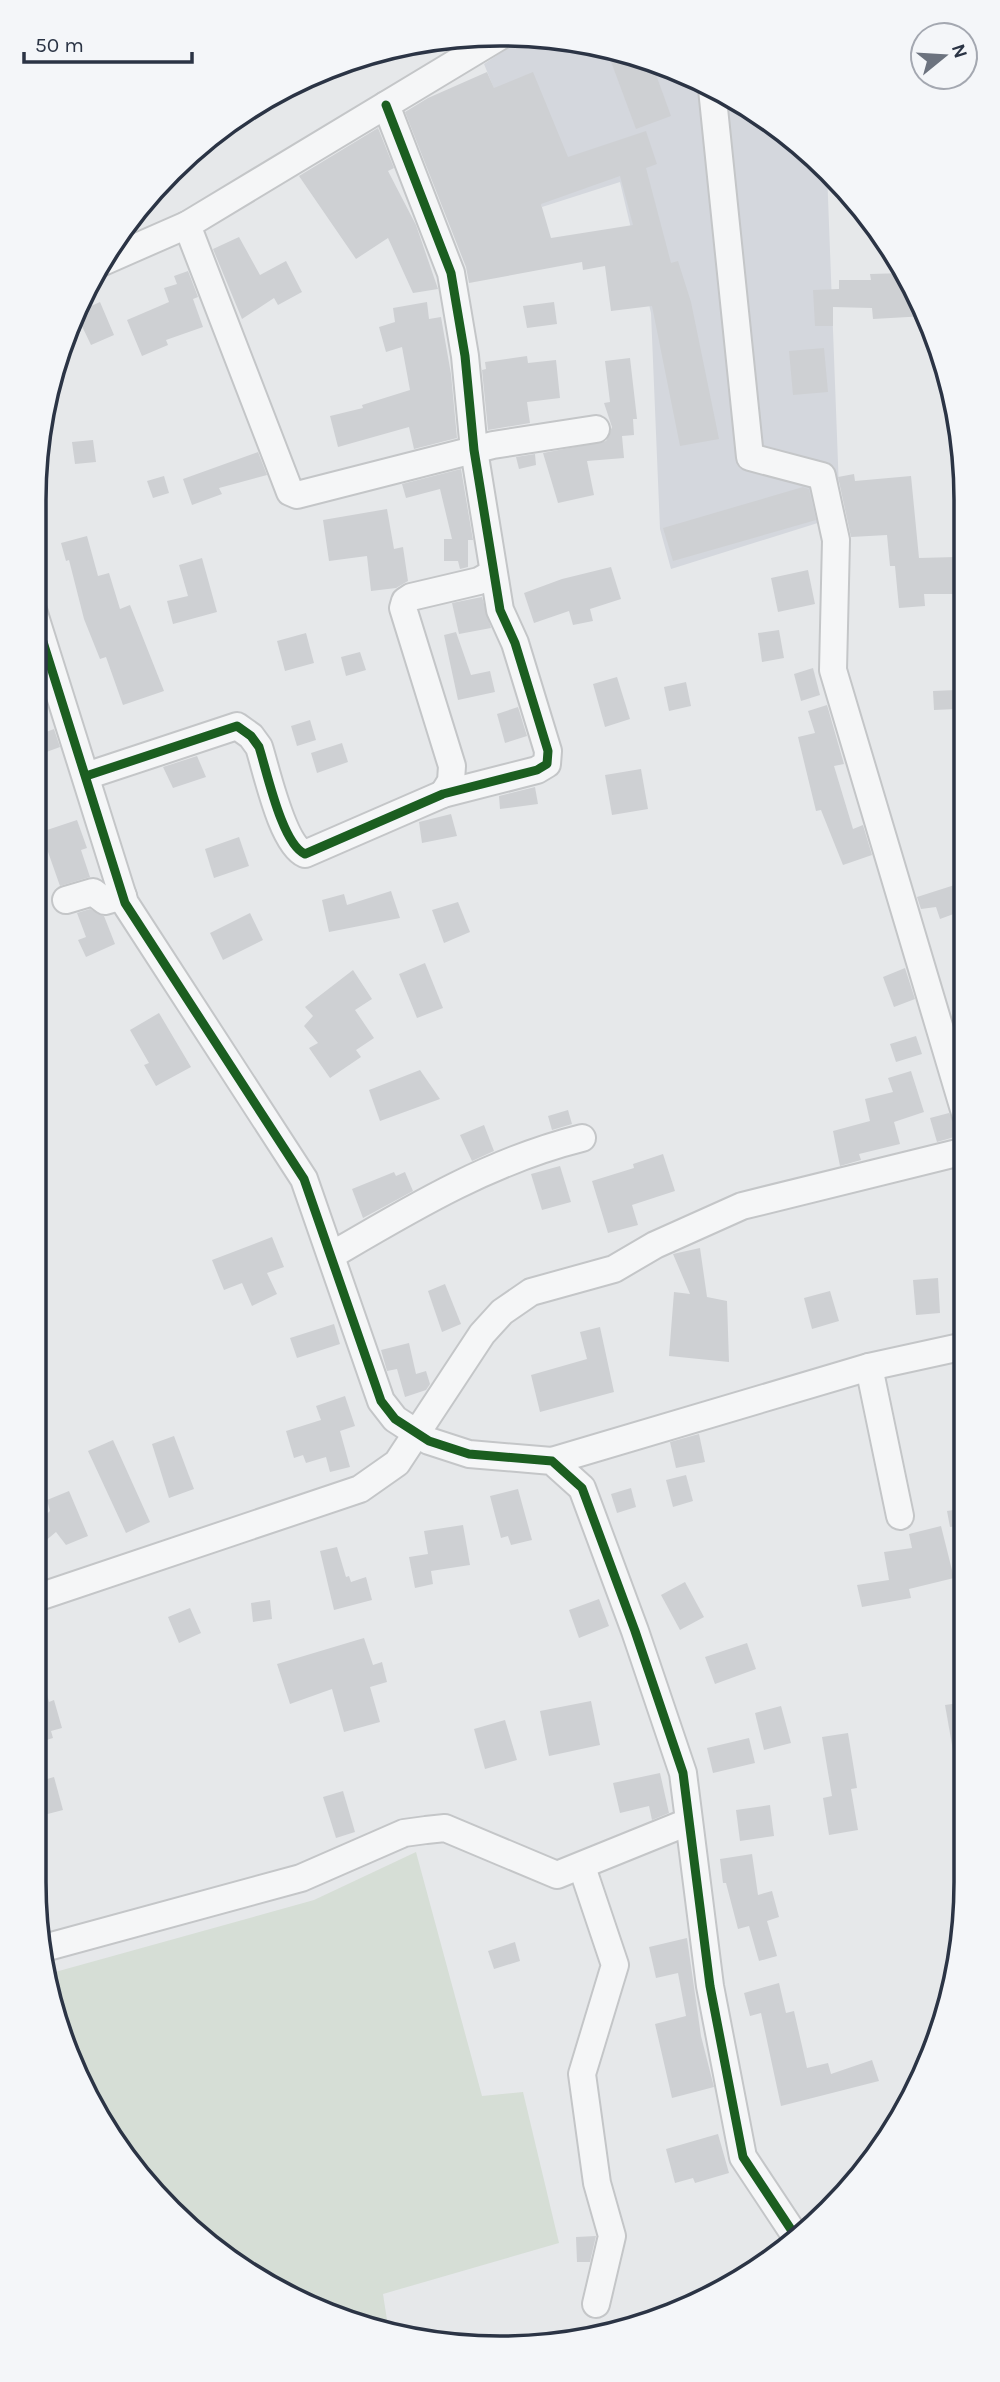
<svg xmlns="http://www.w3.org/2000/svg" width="1000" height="2382" font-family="Karla,sans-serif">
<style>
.built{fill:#d4d7dd}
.green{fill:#d6ded6}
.building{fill:#ced0d3;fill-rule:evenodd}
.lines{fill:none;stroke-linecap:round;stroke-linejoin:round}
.minor-casing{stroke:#c4c6c8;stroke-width:30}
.minor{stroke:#f5f6f7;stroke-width:26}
.cycleway-casing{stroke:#f4f6f9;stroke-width:13}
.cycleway{stroke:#1b5e20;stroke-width:9}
.rim{fill:none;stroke:#2b3445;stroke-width:3.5}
</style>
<rect width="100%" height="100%" fill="#e6e8ea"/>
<!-- built -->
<path class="built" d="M526,36L561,37L650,58L733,99L734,104L742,103L760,112L827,171L840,516L671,569L660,529L651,313L620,182L542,207L484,64Z"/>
<!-- green -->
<path class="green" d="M416,1852L482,2096L523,2092L559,2243L383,2294L389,2333L350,2324L267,2286L149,2189L96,2115L58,2032L48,1974L314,1900Z"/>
<!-- building -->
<g class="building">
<path d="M606,48L650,58L671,116L636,129Z"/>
<path d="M487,72L494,88L533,72L568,157L646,131L657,164L646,168L671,263L678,261L691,302L719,439L680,446L652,306L611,311L605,266L583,270L582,262L469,283L466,267L405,112L428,98ZM620,176L633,225L551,238L541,204Z"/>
<path d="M378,128L394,168L388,171L416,225L438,289L413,293L388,238L356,259L299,176Z"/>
<path d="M239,237L260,275L286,261L302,292L278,305L274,298L242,319L213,249Z"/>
<path d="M188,271L198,297L193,299L203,327L166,340L168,345L142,356L127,320L169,302L164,288L177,284L174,276Z"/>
<path d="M905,273L919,294L926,316L873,319L872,308L833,307V326H815L813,290L839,289V280H871L870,274Z"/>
<path d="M100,302L114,335L91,345L80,322L84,319L80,311Z"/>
<path d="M427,302L429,319L441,317L451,374L457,438L414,449L409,427L338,447L330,416L363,408L362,405L410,390L402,347L386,352L379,327L395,322L393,308Z"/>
<path d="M554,302L557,324L527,328L523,306Z"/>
<path d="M824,348L828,392L793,395L789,351Z"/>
<path d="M527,356L528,363L556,360L560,398L527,402L530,423L488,430L482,370L486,369L485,362Z"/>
<path d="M630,358L637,419H633L634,435L622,436L624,458L587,461L594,495L558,503L543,453L606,441L612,427L604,403L610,402L605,361Z"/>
<path d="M93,440L96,462L75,464L72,442Z"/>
<path d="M258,452L267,475L219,488L222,494L192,505L183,479Z"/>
<path d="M535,454L536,465L519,469L516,457Z"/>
<path d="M461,469L473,540H468V567L460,569L458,561H444V539H452L440,489L406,498L402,484Z"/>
<path d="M854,474L855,481L911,476L919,558L956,557L957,594H924L925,606L899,608L895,566H890L887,535L851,537L838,477Z"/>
<path d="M164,476L169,493L153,498L147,481Z"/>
<path d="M803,487L809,489L816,520L673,561L663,528Z"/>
<path d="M387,509L394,549L403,547L408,581L396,588L371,591L367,556L329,561L323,520Z"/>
<path d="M87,536L98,576L109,573L120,609L130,605L164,691L123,705L106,657L100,659L84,619L69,560L66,561L61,543Z"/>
<path d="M202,558L217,612L173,624L167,601L188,596L179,565Z"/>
<path d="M611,567L621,599L590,609L593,621L573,625L569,611L534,623L524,593L562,579Z"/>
<path d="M808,570L815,604L778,612L771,578Z"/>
<path d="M482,597L491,628L459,634L452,603Z"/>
<path d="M779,630L784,658L762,662L758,633Z"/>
<path d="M456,632L471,675L490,671L495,692L458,700L444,635Z"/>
<path d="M306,633L314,663L285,671L277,641Z"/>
<path d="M360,652L366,670L346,676L341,657Z"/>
<path d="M813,668L820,695L801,701L794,674Z"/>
<path d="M617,677L630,719L605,727L593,684Z"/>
<path d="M686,682L691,706L669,711L664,687Z"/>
<path d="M956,690V709L934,710L933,691Z"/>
<path d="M827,705L844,764L834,766L853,829L863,825L872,855L843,865L821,810L816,811L798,737L815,733L808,711Z"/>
<path d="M518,707L527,736L505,743L497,714Z"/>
<path d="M310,720L316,740L297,746L291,726Z"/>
<path d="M54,729L60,747L33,757V737Z"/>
<path d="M342,743L348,762L317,773L311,753Z"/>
<path d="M197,756L206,777L173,788L163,767Z"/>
<path d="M641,769L648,809L612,815L605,775Z"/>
<path d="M535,787L538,804L500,809L499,796Z"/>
<path d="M451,814L457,836L422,843L419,822Z"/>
<path d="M77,820L87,848L81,850L90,877L60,886L41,832Z"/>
<path d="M239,837L249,866L214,878L205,849Z"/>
<path d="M964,882V902L956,903L959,912L940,919L936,907L921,909L917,897Z"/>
<path d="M391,891L400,918L329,932L322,900L344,894L347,905Z"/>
<path d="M458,902L470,932L444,943L432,910Z"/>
<path d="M90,909L104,916L115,944L86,957L78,940L86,937L77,913Z"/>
<path d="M250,913L263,940L223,960L210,933Z"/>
<path d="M425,963L443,1008L417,1018L399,974Z"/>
<path d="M905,968L915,999L894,1007L883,977Z"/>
<path d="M353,970L372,999L355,1010L374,1038L356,1050L361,1057L330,1078L309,1048L318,1043L304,1026L313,1016L305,1007Z"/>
<path d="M159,1013L191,1067L156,1086L144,1065L149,1063L130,1030Z"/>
<path d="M916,1036L922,1054L896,1062L890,1044Z"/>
<path d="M420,1070L440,1099L380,1121L369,1090Z"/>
<path d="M911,1071L924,1112L894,1122L900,1144L859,1154L861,1160L840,1166L833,1131L870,1121L865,1099L893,1092L888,1078Z"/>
<path d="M568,1110L572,1124L552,1130L548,1116Z"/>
<path d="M949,1113L955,1125L965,1128V1134L937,1142L930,1118Z"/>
<path d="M484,1125L494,1151L472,1161L460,1135Z"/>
<path d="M663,1154L675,1191L632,1205L638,1225L608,1233L592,1181L634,1168L633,1164Z"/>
<path d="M560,1166L571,1202L542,1210L531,1174Z"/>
<path d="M394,1172L396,1176L405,1172L413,1191L363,1218L352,1189Z"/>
<path d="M272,1237L284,1267L267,1273L277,1294L252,1306L242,1283L224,1290L212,1260Z"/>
<path d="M700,1248L707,1297L727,1301L729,1362L669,1356L674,1292L690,1294L673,1254Z"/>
<path d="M938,1278L940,1313L916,1315L913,1280Z"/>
<path d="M445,1284L461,1324L442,1332L428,1291Z"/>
<path d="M830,1291L839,1321L812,1329L804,1298Z"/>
<path d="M334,1324L340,1344L297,1358L290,1338Z"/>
<path d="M600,1327L614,1392L540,1412L531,1375L587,1359L580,1332Z"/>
<path d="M409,1343L416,1374L426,1371L430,1384L426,1390L405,1397L397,1369L387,1371L381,1350Z"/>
<path d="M345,1396L355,1426L340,1431L350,1467L330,1472L326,1457L306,1463L303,1455L294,1458L286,1431L321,1420L316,1406Z"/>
<path d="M699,1434L705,1462L676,1468L670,1442Z"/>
<path d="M174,1436L194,1489L169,1498L152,1444Z"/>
<path d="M113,1440L150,1522L126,1533L88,1451Z"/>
<path d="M686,1475L693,1501L673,1507L666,1480Z"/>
<path d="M631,1488L636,1507L617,1513L611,1494Z"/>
<path d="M518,1489L532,1540L511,1545L508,1536L501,1538L490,1496Z"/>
<path d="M69,1491L88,1536L66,1545L56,1532L44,1542L36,1524L50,1511L47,1500Z"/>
<path d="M966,1508V1525L950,1527L947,1511Z"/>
<path d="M463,1525L470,1565L431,1571L433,1584L415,1588L409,1557L428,1554L424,1531Z"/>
<path d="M941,1526L954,1578L909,1589L911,1598L862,1607L857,1585L889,1580L884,1552L912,1548L909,1534Z"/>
<path d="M337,1547L346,1577L349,1576L351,1582L366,1577L372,1600L334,1610L320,1551Z"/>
<path d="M685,1582L704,1617L680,1630L661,1595Z"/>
<path d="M599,1599L609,1626L579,1638L569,1610Z"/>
<path d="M270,1600L272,1619L253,1622L251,1603Z"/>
<path d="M190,1608L201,1633L179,1643L168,1617Z"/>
<path d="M364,1638L373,1665L382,1662L387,1682L370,1687L380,1722L344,1732L332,1689L290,1704L277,1664Z"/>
<path d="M747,1643L756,1669L715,1684L705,1657Z"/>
<path d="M39,1664L49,1702L54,1700L62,1728L51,1731L53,1738L33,1744V1665Z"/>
<path d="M591,1701L600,1745L549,1756L540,1711Z"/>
<path d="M966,1702V1773H957L945,1705Z"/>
<path d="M781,1706L791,1743L764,1750L755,1713Z"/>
<path d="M505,1720L517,1760L485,1769L474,1729Z"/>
<path d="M848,1733L857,1788L851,1789L858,1830L829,1835L823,1798L832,1796L822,1737Z"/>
<path d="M749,1738L755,1763L713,1773L707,1748Z"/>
<path d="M660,1773L669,1813L652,1820L649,1806L620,1813L613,1783Z"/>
<path d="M54,1777L63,1810L36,1817L33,1783Z"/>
<path d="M343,1791L355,1832L336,1838L323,1797Z"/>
<path d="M770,1805L774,1836L740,1841L736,1810Z"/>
<path d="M752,1854L758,1895L772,1891L779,1917L767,1921L777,1956L759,1961L749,1926L738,1929L726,1883H723L720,1859Z"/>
<path d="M687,1938L701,2036L714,2087L672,2098L655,2024L686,2016L678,1973L656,1978L649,1947Z"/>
<path d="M515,1942L520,1961L494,1969L488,1951Z"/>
<path d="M779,1983L786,2013L794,2011L807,2068L828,2063L831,2074L872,2060L879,2081L781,2106L761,2013L750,2016L744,1993Z"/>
<path d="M718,2134L729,2173L695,2183L693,2178L675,2183L666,2149Z"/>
<path d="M596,2236L590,2262H577L576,2237Z"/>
</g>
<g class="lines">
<defs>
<g id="minor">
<path d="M712,89L750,457L822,476L836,540L833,670L965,1113"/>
<path d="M187,225L290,492L297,495L493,445L596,429"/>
<path d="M98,264L187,225L502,35"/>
<path d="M33,610L125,903L304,1179L381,1401L395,1419L429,1441L469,1454L552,1461L582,1488L635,1631L683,1773L710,1986L743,2157L798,2240"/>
<path d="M86,776L237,726L251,736L259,747C267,772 282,844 305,854L443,794L537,770L547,764L548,751L515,643L500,610L474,450L465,356L451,273L386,105"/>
<path d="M443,794L451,781L452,766L403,608L405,601L411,597L479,581L493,573"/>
<path d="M66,900L93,892L105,901L123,896"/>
<path d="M332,1255C412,1208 490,1161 582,1138"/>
<path d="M869,1367L900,1516"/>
<path d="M552,1461L869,1367L965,1346"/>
<path d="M33,1599L360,1489L397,1463L482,1334L502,1312L531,1292L614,1269L655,1245L742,1206L965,1151"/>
<path d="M582,1867L615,1965L582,2074L597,2183L612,2236L596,2304"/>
<path d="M44,1948L301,1878L404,1833L426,1830L445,1828L557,1875L688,1822"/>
</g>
</defs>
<!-- minor casing -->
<use href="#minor" class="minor-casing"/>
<!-- minor -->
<use href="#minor" class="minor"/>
<defs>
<g id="cycleway">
<path d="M33,610L125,903L304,1179L381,1401L395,1419L429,1441L469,1454L552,1461L582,1488L635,1631L683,1773L710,1986L743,2157L798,2240"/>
<path d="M86,776L237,726L251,736L259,747C267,772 282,844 305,854L443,794L537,770L547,764L548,751L515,643L500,610L474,450L465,356L451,273L386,105"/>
</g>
</defs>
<!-- cycleway casing -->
<use href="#cycleway" class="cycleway-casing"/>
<!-- cycleway -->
<use href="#cycleway" class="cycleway"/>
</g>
<!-- crop -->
<path d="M0 0H1000V2382H0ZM500 46H500A454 454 0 0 1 954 500V1882A454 454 0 0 1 500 2336H500A454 454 0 0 1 46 1882V500A454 454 0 0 1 500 46Z" fill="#f4f6f9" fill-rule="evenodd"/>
<path class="rim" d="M500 46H500A454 454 0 0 1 954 500V1882A454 454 0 0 1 500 2336H500A454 454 0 0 1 46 1882V500A454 454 0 0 1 500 46Z"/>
<!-- north arrow -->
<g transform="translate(944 56) rotate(72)"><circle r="33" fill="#f4f6f9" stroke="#a4a8b1" stroke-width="2"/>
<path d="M0-5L12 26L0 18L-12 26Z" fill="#6c737f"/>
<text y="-10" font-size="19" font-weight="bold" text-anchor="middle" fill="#2b3445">N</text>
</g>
<!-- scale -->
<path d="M24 52v10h168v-10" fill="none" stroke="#2b3445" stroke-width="3.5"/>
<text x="35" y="52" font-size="21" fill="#2b3445" stroke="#f4f6f9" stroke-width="5" paint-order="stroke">50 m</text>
</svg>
